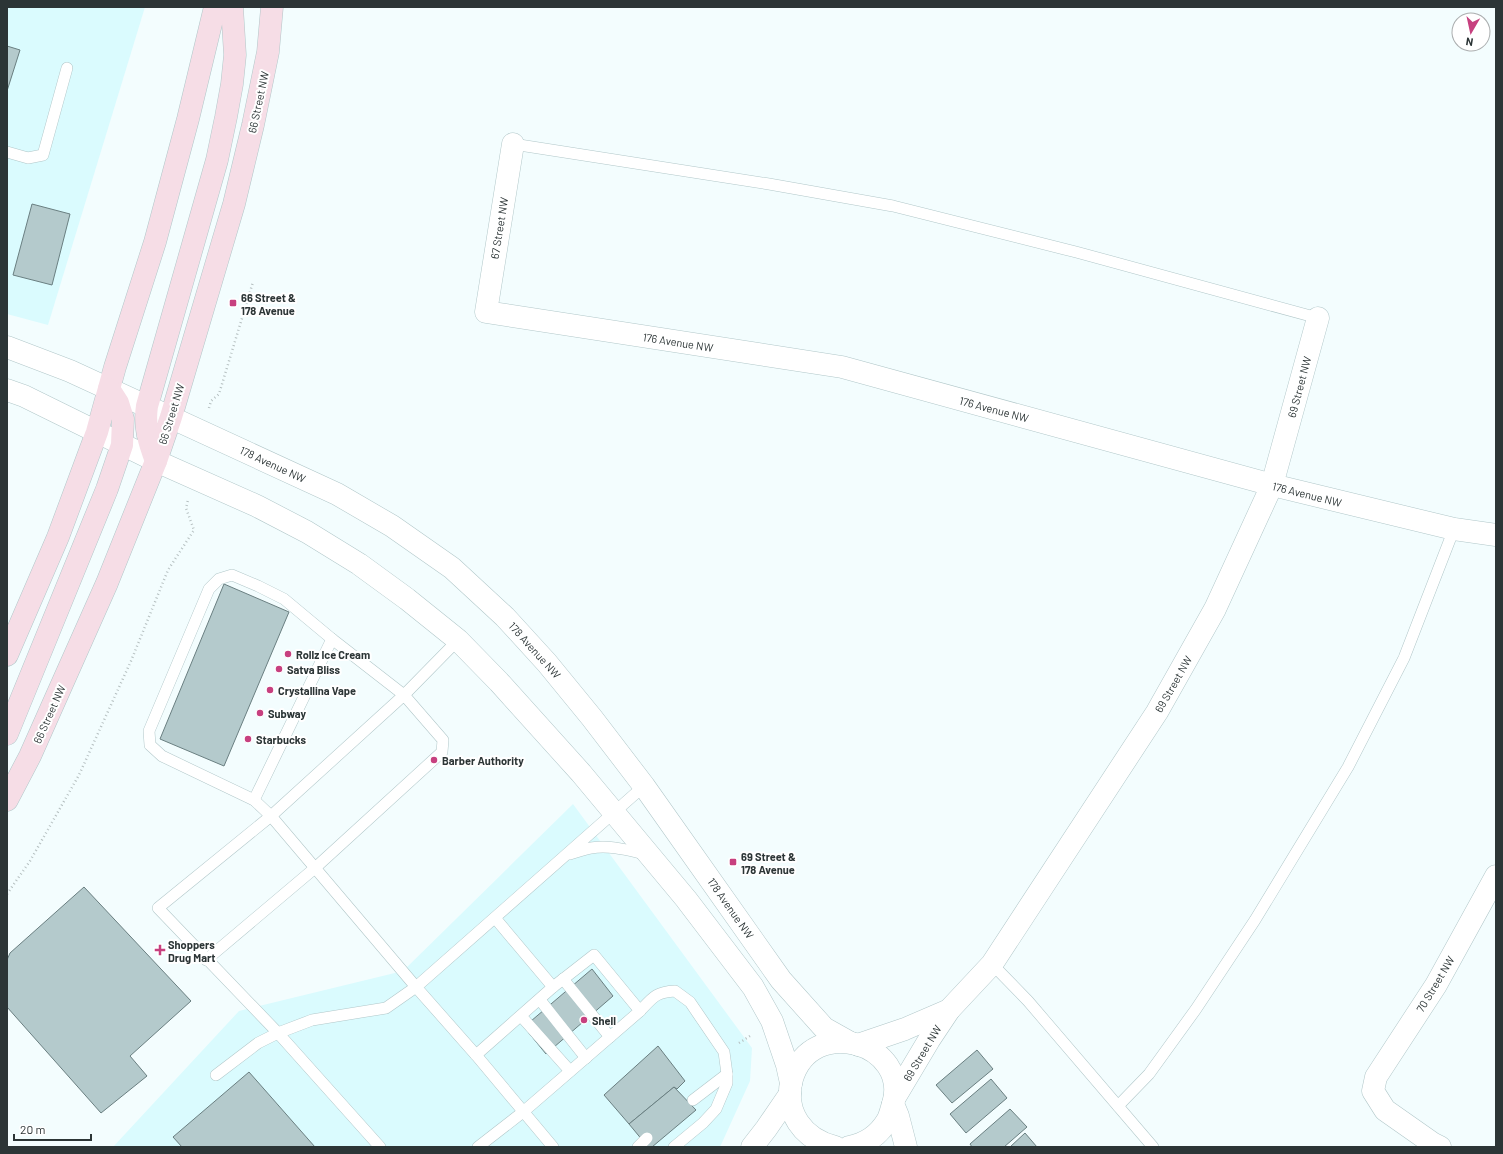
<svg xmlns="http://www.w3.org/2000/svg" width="1503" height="1154" font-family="Barlow,sans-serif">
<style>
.built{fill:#dafbfe}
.building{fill:#b4cacc;stroke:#6a7f81}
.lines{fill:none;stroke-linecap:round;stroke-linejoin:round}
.service-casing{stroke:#b1c7c9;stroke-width:12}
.minor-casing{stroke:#b1c7c9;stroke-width:23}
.tertiary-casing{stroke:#b1c7c9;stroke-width:23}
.secondary-casing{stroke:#b1c7c9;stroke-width:23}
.path{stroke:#b6c0c1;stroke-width:2.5;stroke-dasharray:1 3;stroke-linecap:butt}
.service{stroke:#fff;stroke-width:11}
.minor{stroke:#fff;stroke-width:22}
.tertiary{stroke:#fff;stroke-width:22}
.secondary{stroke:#f6dde6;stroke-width:22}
.poi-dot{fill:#c7407f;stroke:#fff;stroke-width:1.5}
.labels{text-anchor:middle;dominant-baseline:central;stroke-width:4;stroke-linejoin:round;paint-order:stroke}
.street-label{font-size:11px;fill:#2c3536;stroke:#fff}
.poi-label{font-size:11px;font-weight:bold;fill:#2c3536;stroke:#fff;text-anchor:start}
</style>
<rect width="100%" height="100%" fill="#f3fdfe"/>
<!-- built -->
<g class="built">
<path d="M7,7H145L48,325L7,314Z"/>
<path d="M573,804L752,1048L750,1081L720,1147H113L239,1011L403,971Z"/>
</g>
<!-- building -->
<g class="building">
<path d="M7,46L20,50L7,91Z"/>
<path d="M32,204L70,214L52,285L13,275Z"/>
<path d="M224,584L289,612L224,766L160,739Z"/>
<path d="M84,887L191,1001L130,1056L147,1076L101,1113L7,1007V960L10,953Z"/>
<path d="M592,969L613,996L546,1054L524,1027Z"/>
<path d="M658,1046L685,1081L677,1089L674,1087L629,1124L604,1095Z"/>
<path d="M977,1050L993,1069L952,1103L936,1085Z"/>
<path d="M249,1072L315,1147H182L173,1137Z"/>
<path d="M991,1079L1007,1098L966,1133L950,1114Z"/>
<path d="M674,1087L696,1110L652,1147H648L629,1124Z"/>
<path d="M1010,1109L1027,1127L1004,1147H972L970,1144Z"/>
<path d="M1025,1133L1037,1147H1010Z"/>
</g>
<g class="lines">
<defs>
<g id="service">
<path d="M513,144L769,184L893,206L1076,252L1318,318"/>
<path d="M7,152L28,158L43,155L67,68"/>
<path d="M254,800L332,639"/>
<path d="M570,854C577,852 584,849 591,848C610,845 627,850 645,854"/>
<path d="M495,918L553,987"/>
<path d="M206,960L315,868L442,752L443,740L404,695L332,639L284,599L258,586L232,575L219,579L209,589L149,731L150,745L162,756L254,800L271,816L404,695L458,640"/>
<path d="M992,964L1028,1001L1153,1147"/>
<path d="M563,979L610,1037"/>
<path d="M540,1000L586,1058"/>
<path d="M640,1011C653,997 656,992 675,991L690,1002L724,1052L727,1074V1083L716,1109L703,1123L674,1147"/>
<path d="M521,1016L570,1071"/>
<path d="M476,1055L553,987L594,955L640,1011L523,1112L478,1147"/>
<path d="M216,1075L258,1043L278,1033L158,908L271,816L416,987L386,1008L312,1020L278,1033L380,1147"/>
<path d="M693,1100L727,1074"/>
<path d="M1118,1106L1149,1074L1196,1009L1255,920L1348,767L1404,658L1454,529"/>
<path d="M553,1147L476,1055L416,987L644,786"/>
<path d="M638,1147L647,1138"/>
</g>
<g id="minor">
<path d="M513,144L486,312L842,367L1272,485L1454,529L1496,535"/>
<path d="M1440,1147L1432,1143L1385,1110L1373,1091L1376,1077L1436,985L1496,876"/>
</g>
<g id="tertiary">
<path d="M7,347L70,371L337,494L392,526L452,568L505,617L547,663L592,718L644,786L781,980L824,1028L849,1042"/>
<path d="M7,390L24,396L156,461L257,506L307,532L359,564L407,599L458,640L499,682L581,773L686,899L753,987L772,1021L787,1065L791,1083"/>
<path d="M858,1045L905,1029L949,1010"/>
<path d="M895,1097L929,1040L949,1010L992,964L1157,712L1215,609L1272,485L1318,318"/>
<path d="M893,1104L898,1116L906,1147"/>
<path d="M752,1147L766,1129L790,1094"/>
<path d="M835,1147C803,1139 783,1112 792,1079C812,1013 911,1044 893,1104C891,1110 890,1116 887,1121C878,1136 866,1144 849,1147"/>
</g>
<g id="secondary">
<path d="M156,461C149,443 144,426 147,406L217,160L226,117L232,84L235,55L232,7"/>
<path d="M7,655L58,537L97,432L115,367L155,242L188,119L215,7"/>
<path d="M7,734L107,489L122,445L123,419L118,403L109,389"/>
<path d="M7,800L30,756L107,583L156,461L171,417L234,204L253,125L268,52L272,7"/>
</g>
</defs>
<!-- service casing -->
<use href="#service" class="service-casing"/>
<!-- minor casing -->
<use href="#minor" class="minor-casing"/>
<!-- tertiary casing -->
<use href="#tertiary" class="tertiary-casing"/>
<!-- secondary casing -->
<use href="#secondary" class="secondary-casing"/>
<!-- path -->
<g class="path">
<path d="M209,408L211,401L219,394L253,282"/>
<path d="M7,894L30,861L79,775L131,661L168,570L194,530L186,508L188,500"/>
<path d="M739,1043L750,1036"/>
</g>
<!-- service -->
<use href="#service" class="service"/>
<!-- minor -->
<use href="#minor" class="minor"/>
<!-- tertiary -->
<use href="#tertiary" class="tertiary"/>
<!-- secondary -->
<use href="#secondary" class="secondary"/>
</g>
<!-- markers -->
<g class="poi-dot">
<rect x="229" y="299" width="8" height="8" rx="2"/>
<circle cx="288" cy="654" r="4"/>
<circle cx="279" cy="669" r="4"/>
<circle cx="270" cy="690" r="4"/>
<circle cx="260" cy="713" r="4"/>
<circle cx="248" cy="739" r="4"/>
<circle cx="434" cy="760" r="4"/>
<rect x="729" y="858" width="8" height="8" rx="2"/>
<path d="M158 944h4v4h4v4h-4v4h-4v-4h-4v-4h4z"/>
<circle cx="584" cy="1020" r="4"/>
</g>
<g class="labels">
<!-- street labels -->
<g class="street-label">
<text transform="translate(258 102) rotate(-78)">66 Street NW</text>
<text transform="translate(499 228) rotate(-81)">67 Street NW</text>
<text transform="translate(678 342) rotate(9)">176 Avenue NW</text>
<text transform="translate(1299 387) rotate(-75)">69 Street NW</text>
<text transform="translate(994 409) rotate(15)">176 Avenue NW</text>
<text transform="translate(171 414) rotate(-73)">66 Street NW</text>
<text transform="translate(273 464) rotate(25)">178 Avenue NW</text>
<text transform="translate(1307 494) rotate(14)">176 Avenue NW</text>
<text transform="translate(535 650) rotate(48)">178 Avenue NW</text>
<text transform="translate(1173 684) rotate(-60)">69 Street NW</text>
<text transform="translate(49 714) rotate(-66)">66 Street NW</text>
<text transform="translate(731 908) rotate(55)">178 Avenue NW</text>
<text transform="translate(1435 984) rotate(-59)">70 Street NW</text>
<text transform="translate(922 1053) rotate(-59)">69 Street NW</text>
</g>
<!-- poi labels -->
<g class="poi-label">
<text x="241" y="297">66 Street &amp;<tspan x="241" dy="13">178 Avenue</tspan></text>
<text x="296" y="654">Rollz Ice Cream</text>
<text x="287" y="669">Satva Bliss</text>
<text x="278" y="690">Crystallina Vape</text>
<text x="268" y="713">Subway</text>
<text x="256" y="739">Starbucks</text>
<text x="442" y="760">Barber Authority</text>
<text x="741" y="856">69 Street &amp;<tspan x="741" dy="13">178 Avenue</tspan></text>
<text x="168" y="944">Shoppers<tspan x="168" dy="13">Drug Mart</tspan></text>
<text x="592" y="1020">Shell</text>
</g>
</g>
<!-- border -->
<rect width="1503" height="1154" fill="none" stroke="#2c3536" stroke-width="16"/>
<!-- north arrow -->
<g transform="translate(1471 32) rotate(189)"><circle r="19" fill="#ffffff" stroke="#abaeaf"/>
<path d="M0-3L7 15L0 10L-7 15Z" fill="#c7407f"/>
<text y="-6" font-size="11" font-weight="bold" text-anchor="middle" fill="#2c3536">N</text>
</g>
<!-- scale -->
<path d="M14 1134v6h77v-6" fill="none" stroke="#2c3536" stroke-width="2"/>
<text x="20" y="1134" font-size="12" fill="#2c3536" stroke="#ffffff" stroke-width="3" paint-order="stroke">20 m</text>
</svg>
